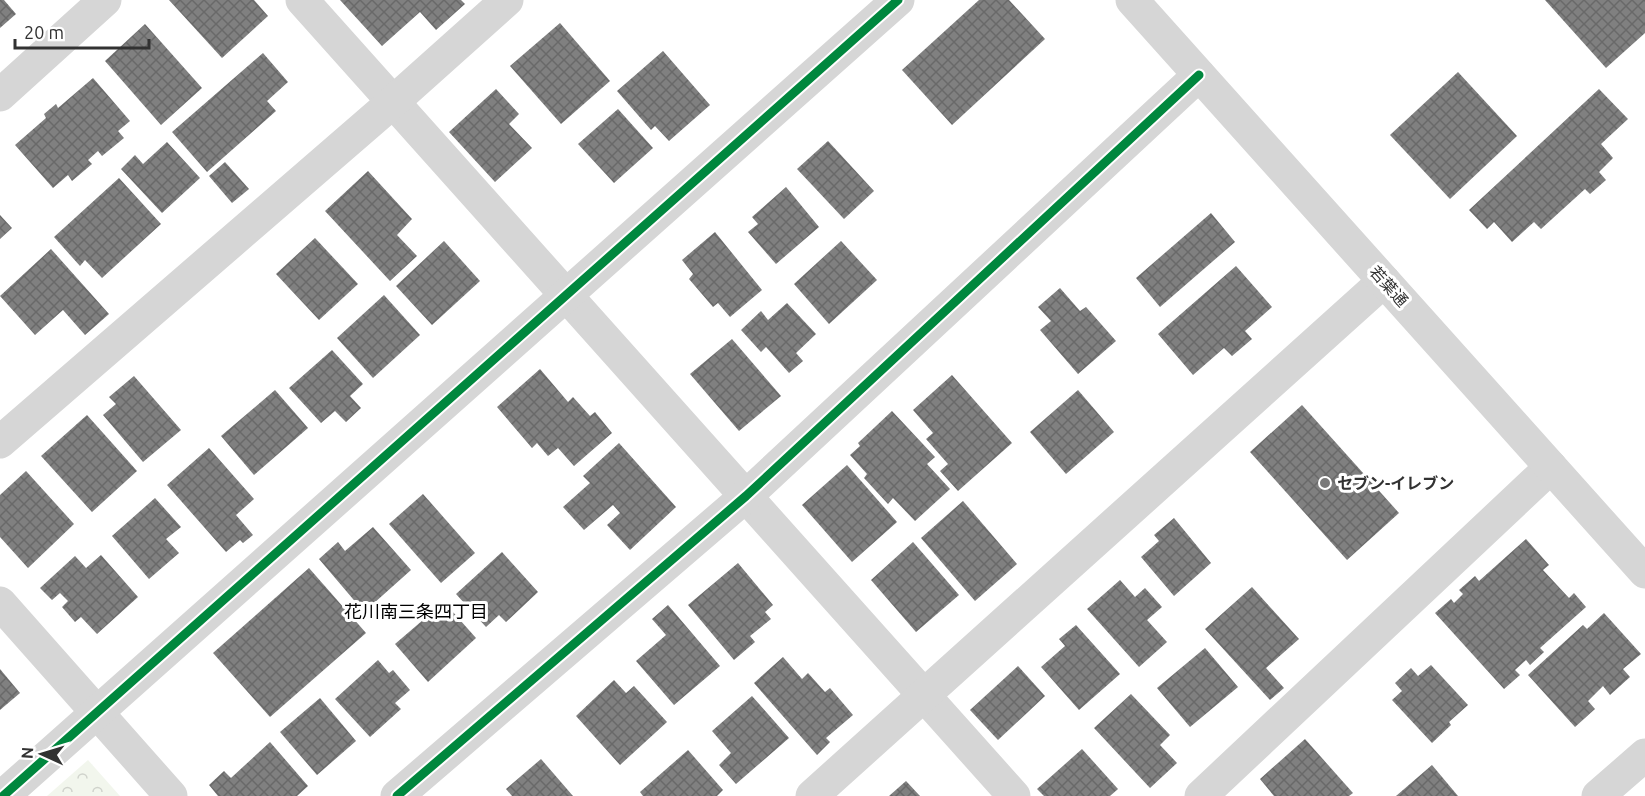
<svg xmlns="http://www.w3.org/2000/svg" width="1645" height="796" font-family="Ubuntu,'Noto Sans JP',sans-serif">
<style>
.park{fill:url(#park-crowns)}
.building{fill:url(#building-cross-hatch)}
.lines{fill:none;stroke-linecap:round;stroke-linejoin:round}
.minor{stroke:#d6d6d6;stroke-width:33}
.tertiary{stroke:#d6d6d6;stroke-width:33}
.cycleway-casing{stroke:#fff;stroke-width:13}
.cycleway{stroke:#00873e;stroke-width:9}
.poi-dot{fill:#7a7a7a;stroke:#fff;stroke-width:2}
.labels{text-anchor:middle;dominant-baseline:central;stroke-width:6;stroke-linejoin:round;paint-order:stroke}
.street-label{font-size:16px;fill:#323232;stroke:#fff}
.poi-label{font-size:16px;font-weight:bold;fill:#323232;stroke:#fff;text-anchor:start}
.neighbourhood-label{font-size:18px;fill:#000;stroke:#fff}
</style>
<defs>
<pattern id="park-crowns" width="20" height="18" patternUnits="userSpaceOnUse" patternTransform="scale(1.5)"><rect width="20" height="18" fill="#f2f6ed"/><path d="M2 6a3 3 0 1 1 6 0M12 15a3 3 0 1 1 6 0" fill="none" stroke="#d0d3cc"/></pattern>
<pattern id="building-cross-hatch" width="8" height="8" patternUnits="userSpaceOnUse" patternTransform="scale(1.5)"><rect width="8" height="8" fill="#808080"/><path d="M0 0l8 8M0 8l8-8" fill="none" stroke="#696969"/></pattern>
</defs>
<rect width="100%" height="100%" fill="#fff"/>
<!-- park -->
<path class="park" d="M88,760L120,796H47Z"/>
<!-- building -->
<g class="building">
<path d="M0,0H4L16,14L0,28Z"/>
<path d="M169,0H254L268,16L222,58Z"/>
<path d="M340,0H461L465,4L436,30L420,12L382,46Z"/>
<path d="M979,0H1009L1045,39L952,125L902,70Z"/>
<path d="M1545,0H1645V33L1606,68Z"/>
<path d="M560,23L610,81L561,124L510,66Z"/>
<path d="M145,24L202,88L161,125L105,61Z"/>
<path d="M663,51L710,105L669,141L655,126L651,130L617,91Z"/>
<path d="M263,53L288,82L267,101L276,111L207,172L172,132Z"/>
<path d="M1458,72L1517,136L1450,199L1390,135Z"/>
<path d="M93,78L130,121L118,131L124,138L102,156L98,151L88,160L92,164L72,181L68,175L53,188L15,145L46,118L44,114L56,104L58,108Z"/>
<path d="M496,89L519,114L509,124L532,148L495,182L449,132Z"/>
<path d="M1599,89L1628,119L1601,144L1613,158L1599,172L1606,180L1590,194L1585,189L1541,229L1534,222L1512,242L1494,222L1487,229L1469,210Z"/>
<path d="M618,109L653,148L614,183L578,144Z"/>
<path d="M828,141L874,191L844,219L797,169Z"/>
<path d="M167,142L200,178L162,213L121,169L135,155L143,164Z"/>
<path d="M225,162L249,189L232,203L209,176Z"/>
<path d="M368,171L412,219L397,235L417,256L390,281L325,211Z"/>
<path d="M119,178L161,224L102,278L85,260L80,266L54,237Z"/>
<path d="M786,187L819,227L776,264L748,232L758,224L752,217Z"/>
<path d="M1211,213L1235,242L1160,307L1136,278Z"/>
<path d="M0,215L12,228L0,239Z"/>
<path d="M715,232L762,290L730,317L718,303L713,307L689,279L693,274L682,260Z"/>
<path d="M315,238L358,284L319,320L276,274Z"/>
<path d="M444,241L480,281L432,325L396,286Z"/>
<path d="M841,241L877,280L829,324L794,284Z"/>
<path d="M51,249L109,314L85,335L63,310L35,335L0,296Z"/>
<path d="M1236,266L1272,307L1245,331L1252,339L1232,356L1224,348L1193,375L1158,334Z"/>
<path d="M1060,288L1080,311L1086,307L1116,341L1078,374L1040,330L1051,321L1038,307Z"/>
<path d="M384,295L420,335L373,378L337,338Z"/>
<path d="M787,303L816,334L796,353L803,361L789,373L766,347L761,352L741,330L761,311L768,320Z"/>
<path d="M732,339L781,396L739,431L690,374Z"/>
<path d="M332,350L363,384L350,396L361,408L346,422L335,411L321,423L289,388Z"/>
<path d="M540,369L568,402L573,397L590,416L595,412L612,433L574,466L558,448L548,456L537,443L532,448L497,407Z"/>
<path d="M952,375L1012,443L958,491L940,471L948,464L926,439L933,433L913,410Z"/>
<path d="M134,376L181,430L143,462L103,415L116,404L109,397Z"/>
<path d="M275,390L308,428L254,475L221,436Z"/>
<path d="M1078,390L1114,432L1066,474L1030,432Z"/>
<path d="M1302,405L1399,513L1347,560L1250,452Z"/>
<path d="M892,411L935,457L927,464L950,489L915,521L893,498L888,504L864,478L867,474L850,455L860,446L858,443Z"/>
<path d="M87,415L137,471L92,512L41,456Z"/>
<path d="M619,443L676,507L630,550L607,525L620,513L613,505L584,530L563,507L590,483L583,476Z"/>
<path d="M209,448L254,499L236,515L253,535L243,543L240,540L226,552L167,485Z"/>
<path d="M847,465L897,522L852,562L802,505Z"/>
<path d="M26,471L74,524L28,568L0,537V495Z"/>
<path d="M423,494L475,553L441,583L389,524Z"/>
<path d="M155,498L181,527L166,539L179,553L149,579L112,536Z"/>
<path d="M963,501L1017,564L975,601L921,538Z"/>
<path d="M1174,518L1211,563L1174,596L1141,557L1159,541L1154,535Z"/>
<path d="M373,527L411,570L364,612L319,559L338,542L345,551Z"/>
<path d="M1526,539L1549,565L1543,570L1569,598L1574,593L1586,607L1540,648L1544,652L1530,665L1526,660L1515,670L1520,675L1504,689L1435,613L1451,599L1454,603L1463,594L1459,590L1475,576L1479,581Z"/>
<path d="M913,542L959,595L916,632L871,580Z"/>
<path d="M502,552L538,592L506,622L499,615L486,627L456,594Z"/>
<path d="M101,555L138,597L97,634L81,617L75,622L62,607L68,601L60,593L52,600L40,588L75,556L86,568Z"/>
<path d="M738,563L773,605L765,612L771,619L750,636L755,642L734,660L688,605Z"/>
<path d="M309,568L366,633L270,717L213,653Z"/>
<path d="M1120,580L1135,597L1145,588L1162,607L1147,620L1167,642L1139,667L1087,609Z"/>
<path d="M1252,587L1299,639L1266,668L1284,688L1270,700L1205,629Z"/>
<path d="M444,602L476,638L428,682L395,644Z"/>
<path d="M668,605L720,666L674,705L636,661L666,635L652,619Z"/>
<path d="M1604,613L1641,654L1623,669L1630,677L1610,695L1603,686L1588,701L1595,709L1575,727L1528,675L1583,625L1587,629Z"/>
<path d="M1076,625L1120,674L1079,710L1041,667L1065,646L1059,639Z"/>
<path d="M1205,648L1238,687L1190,727L1157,688Z"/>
<path d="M783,657L802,679L808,673L825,692L830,688L853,715L826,738L830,742L817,755L754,683Z"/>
<path d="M378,660L389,673L393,670L410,690L395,703L401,709L370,737L335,699Z"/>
<path d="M1431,665L1468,705L1449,722L1451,725L1432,743L1392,700L1402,691L1395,683L1411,668L1418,676Z"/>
<path d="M1018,666L1045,696L998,740L970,710Z"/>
<path d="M0,669L20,693L0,710Z"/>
<path d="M614,680L626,693L634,686L667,722L620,765L576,716Z"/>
<path d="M1131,694L1170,735L1160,745L1177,763L1150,788L1094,728Z"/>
<path d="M752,696L789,738L736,784L719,765L731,753L712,731Z"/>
<path d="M320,698L356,741L317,775L280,732Z"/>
<path d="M1305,739L1353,793L1349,796H1274L1260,779Z"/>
<path d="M270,742L308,786L297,796H218L209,785L224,771L231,778Z"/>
<path d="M1082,749L1118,789L1110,796H1044L1037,789Z"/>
<path d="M688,750L723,790L717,796H643L640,792Z"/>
<path d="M541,759L573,796H512L506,789Z"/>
<path d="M1432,765L1458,796H1396Z"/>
<path d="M906,781L920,796H889Z"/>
</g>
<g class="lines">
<!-- minor -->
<g class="minor">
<path d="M302,0L1014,796"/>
<path d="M0,95L105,0"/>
<path d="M0,442L393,102L507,0"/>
<path d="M0,603L171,796"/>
<path d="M3,796L898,0"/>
<path d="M397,796L746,496L1199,75"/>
<path d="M812,796L1384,281"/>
<path d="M1201,796L1551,467"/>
<path d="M1598,796L1645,755"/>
</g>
<!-- tertiary -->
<path class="tertiary" d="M1132,0L1645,572"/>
<defs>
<g id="cycleway">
<path d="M3,796L898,0"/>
<path d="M397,796L746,496L1199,75"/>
</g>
</defs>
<!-- cycleway casing -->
<use href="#cycleway" class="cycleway-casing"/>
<!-- cycleway -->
<use href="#cycleway" class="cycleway"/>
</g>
<!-- markers -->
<circle class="poi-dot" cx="1325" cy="483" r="6"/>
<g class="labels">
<!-- street labels -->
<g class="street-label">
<text transform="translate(1389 286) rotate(48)">若葉通</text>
</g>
<!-- poi labels -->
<g class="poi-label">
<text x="1337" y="483">セブン-イレブン</text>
</g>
<!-- neighbourhood labels -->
<g class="neighbourhood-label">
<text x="416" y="611">花川南三条四丁目</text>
</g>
</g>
<!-- north arrow -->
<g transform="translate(42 754) rotate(274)" stroke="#ffffff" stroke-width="4.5" paint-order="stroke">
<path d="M0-4.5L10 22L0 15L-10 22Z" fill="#323232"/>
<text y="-9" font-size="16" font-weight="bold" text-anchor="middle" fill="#323232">N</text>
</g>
<!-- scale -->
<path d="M15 39v9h134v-9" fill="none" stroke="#323232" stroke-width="3"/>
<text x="24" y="39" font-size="18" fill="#323232" stroke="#ffffff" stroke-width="4.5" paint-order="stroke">20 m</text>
</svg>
